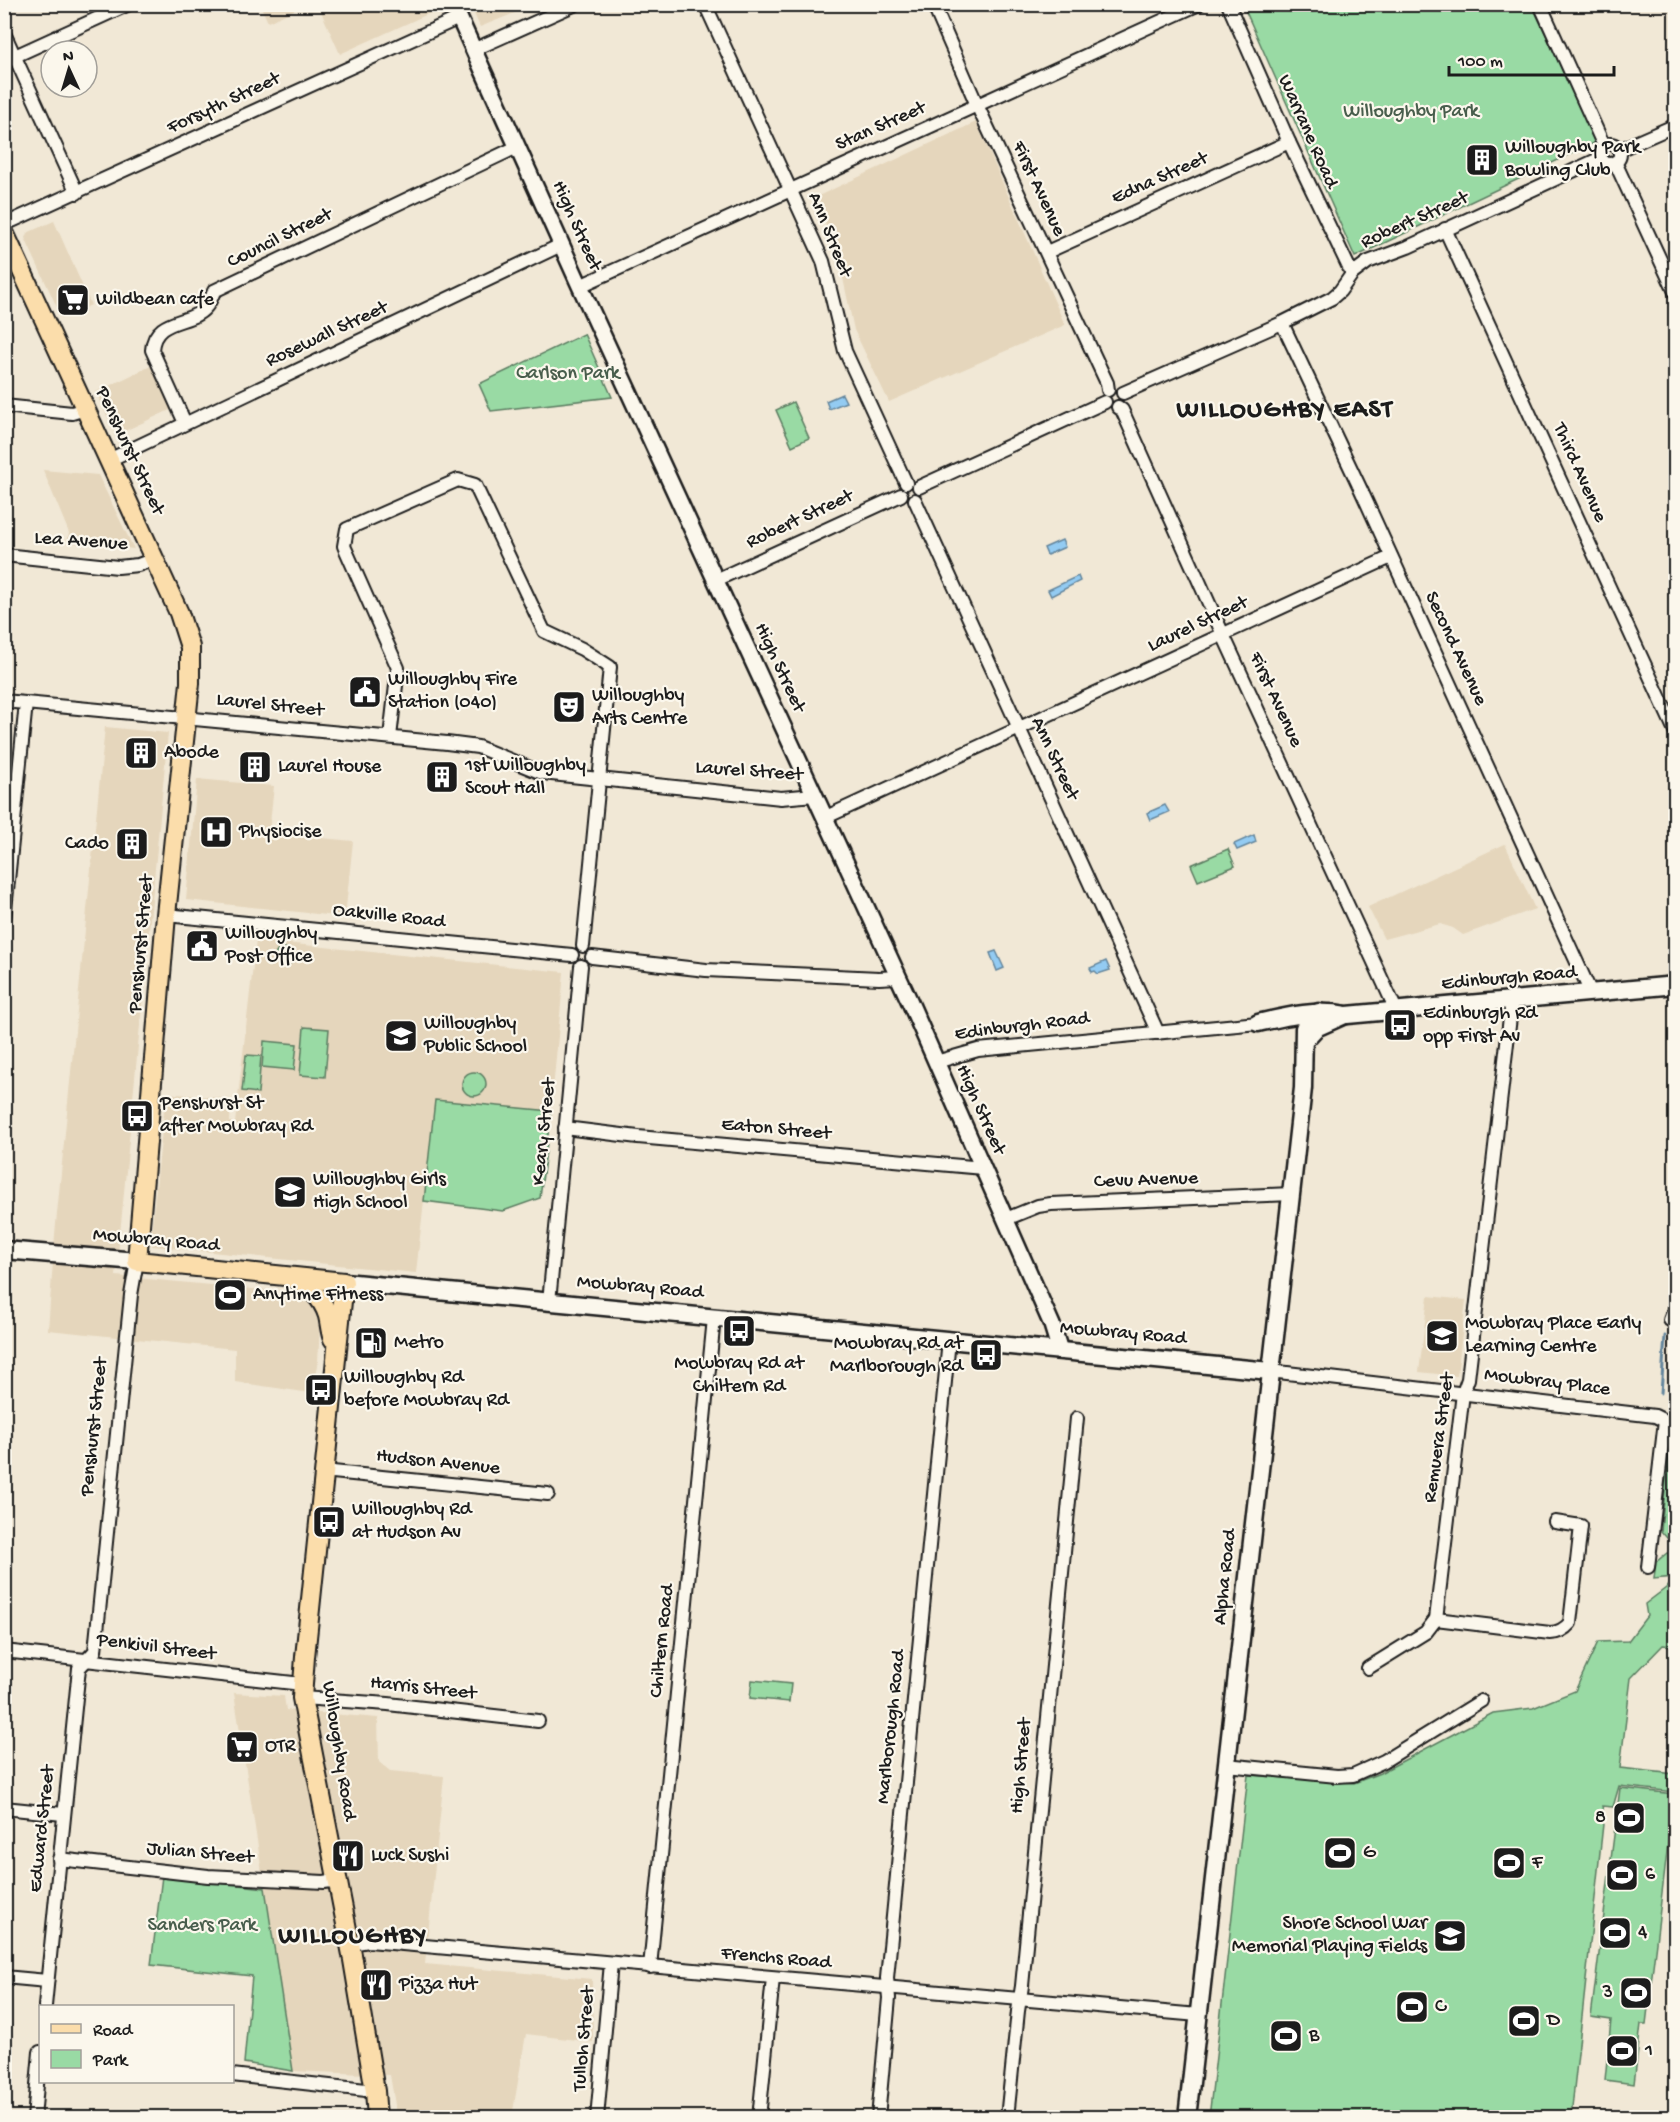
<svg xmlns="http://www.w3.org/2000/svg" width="1680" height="2122" font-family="'Gochi Hand',sans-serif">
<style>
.built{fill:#e5d6bc}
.green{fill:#99daa4;stroke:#5a7b60;stroke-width:1.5}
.water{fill:#93cbf2;stroke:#63859c;stroke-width:1.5}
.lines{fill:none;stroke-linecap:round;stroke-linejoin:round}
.stream{stroke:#63859c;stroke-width:3}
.minor-casing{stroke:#1c1c1c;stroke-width:16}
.tertiary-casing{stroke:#1c1c1c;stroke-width:20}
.secondary-casing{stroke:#1c1c1c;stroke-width:21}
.primary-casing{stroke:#1c1c1c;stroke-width:22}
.minor{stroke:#fbf7ec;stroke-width:12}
.tertiary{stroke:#fbf7ec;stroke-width:15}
.secondary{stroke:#fbf7ec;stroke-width:16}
.primary{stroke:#fbddab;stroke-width:18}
.labels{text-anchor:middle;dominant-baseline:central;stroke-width:4.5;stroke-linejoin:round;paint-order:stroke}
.street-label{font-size:20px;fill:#1c1c1c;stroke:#fbf7ec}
.park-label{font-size:20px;fill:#485e4c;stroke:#fbf7ec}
.poi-label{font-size:20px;fill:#1c1c1c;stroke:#fbf7ec;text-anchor:start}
.district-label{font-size:26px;font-weight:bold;letter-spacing:1.5px;fill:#1c1c1c;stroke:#fbf7ec}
</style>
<rect width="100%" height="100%" fill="#f1e8d6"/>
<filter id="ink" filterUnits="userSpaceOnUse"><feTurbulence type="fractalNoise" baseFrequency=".0167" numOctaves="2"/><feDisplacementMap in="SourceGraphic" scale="12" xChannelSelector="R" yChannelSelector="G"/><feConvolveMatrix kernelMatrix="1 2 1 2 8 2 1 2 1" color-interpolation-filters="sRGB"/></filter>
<g filter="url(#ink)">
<!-- built -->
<g class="built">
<path d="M260,5H305L268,22Z"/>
<path d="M318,5L433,4V5L430,13L340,54Z"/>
<path d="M470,5H534L480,27Z"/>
<path d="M976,122L1065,325L889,402L854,330L837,250L814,198Z"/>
<path d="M54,221L91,305L62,318L25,238L27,233Z"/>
<path d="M153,365L172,409L116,435L96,392Z"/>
<path d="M43,470L98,475L134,549L67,542L69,533Z"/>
<path d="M105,727L168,733L116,1276L296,1293L313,1306L320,1324L318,1362L311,1393L235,1382V1349L48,1330L55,1234Z"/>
<path d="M197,779L274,786L269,833L353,841L345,917L186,900Z"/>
<path d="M1505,844L1535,909L1463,935L1453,928L1440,924L1384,939L1368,907Z"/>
<path d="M256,940L564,972L551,1111L435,1100L416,1273L152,1246L151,1234L166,1093L231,1099L230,1122L235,1123Z"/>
<path d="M1428,1296L1466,1300L1457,1376L1419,1372Z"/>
<path d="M234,1693L284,1696L286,1710L378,1718L379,1762L390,1771L444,1776L425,1964L592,1979L593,2042L526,2034L512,2117H395V2105L390,2075L293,2071Z"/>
</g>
<!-- green -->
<g class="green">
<path d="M1243,5H1532L1596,142L1355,257Z"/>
<path d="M584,334L612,397L491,411L479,384Z"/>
<path d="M793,402L809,438L792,446L776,410Z"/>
<path d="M1228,849L1235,866L1198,881L1191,865Z"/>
<circle cx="284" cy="957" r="9"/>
<path d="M304,1027L329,1029L325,1077L300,1075Z"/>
<path d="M264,1041L297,1044L294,1070L262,1067Z"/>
<path d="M246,1055L261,1056L258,1093L242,1091Z"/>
<circle cx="474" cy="1084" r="12"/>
<path d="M435,1100L551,1111L540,1198L503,1211L424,1201Z"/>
<path d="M1670,1439H1675V1539L1667,1538L1661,1531Z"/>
<path d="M1667,1553L1675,1554V1553V1646L1663,1645L1631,1678L1620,1768L1675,1774V1792L1619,1786L1613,1807L1602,1806L1604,1815L1571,2117L1209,2118L1248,1775L1354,1783L1380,1773L1493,1713L1533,1708L1575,1691L1598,1642L1628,1641L1647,1616L1645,1604L1666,1588L1674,1577L1654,1579L1656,1562Z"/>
<path d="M752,1680L791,1684L789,1702L750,1698Z"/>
<path d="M1620,1788L1674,1794L1646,2024H1641L1634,2084L1605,2080L1611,2020L1591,2017Z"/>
<path d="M162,1876L265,1888L293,2071L244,2063L252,1976L151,1965Z"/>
</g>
<!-- water -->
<g class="water">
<path d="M842,394L846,402L829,409L826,401Z"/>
<path d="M1062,540L1065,547L1047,555L1044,548Z"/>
<path d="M1078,576L1080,581L1051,596L1048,590Z"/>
<path d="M1165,805L1169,812L1150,820L1147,813Z"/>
<path d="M1254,835L1256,842L1237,850L1234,844Z"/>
<path d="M996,951L1004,968L997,971L990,953Z"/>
<path d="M1106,961L1110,970L1098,974L1095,971L1092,972L1090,968Z"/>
</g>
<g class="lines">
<!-- stream -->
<path class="stream" d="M1661,1393L1665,1336"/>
<defs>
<g id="minor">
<path d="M705,4L823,261L845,351L906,483"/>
<path d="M933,4L977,105L1107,383L1108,390"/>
<path d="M1228,4L1289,142L1352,274"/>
<path d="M1540,4L1604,146"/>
<path d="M4,33L77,193"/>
<path d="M473,50L576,4"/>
<path d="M4,61L129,4"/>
<circle cx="1610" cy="154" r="10"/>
<path d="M1619,150L1676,125"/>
<path d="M1615,162L1676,294"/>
<path d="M4,221H12L459,18"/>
<path d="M1445,229L1676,733"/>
<path d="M1047,252L1289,142"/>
<path d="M580,286L1199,4"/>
<path d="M1282,323L1361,490L1591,993"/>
<path d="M1123,393L1282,323L1332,298L1340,291L1352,274L1368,262L1408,247L1601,158"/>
<path d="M4,406L72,413L85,409"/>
<path d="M1118,407L1122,410L1225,639L1396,1010"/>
<path d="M185,423L152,350C154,317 191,325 205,308C209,304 212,297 214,291L517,147"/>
<path d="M109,460L561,245"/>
<path d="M919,487L1105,402"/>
<path d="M915,500L1158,1033"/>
<path d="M4,555L118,567L138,565L154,559"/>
<path d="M716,580L901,495"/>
<path d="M4,701L447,743L478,747L542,773L781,798L814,795"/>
<path d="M390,737L398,668L344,546L347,529L458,480L475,485L544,631L582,649L610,667L583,946"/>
<path d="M824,818L1391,557"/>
<path d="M166,915L572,955"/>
<path d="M4,920L26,703"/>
<path d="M592,957L706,970L879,978L898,977"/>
<path d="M936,1062L978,1050L1258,1023"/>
<path d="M565,1128L638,1137L983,1168"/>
<path d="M1006,1219L1038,1206L1051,1204L1291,1194"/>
<path d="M549,1302L581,966"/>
<path d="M1670,1320L1676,1305"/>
<path d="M1270,1371L1655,1416L1665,1421L1676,1422"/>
<path d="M323,1471L548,1494"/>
<path d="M1648,1567L1665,1421"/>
<path d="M1436,1619L1550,1633C1558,1633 1564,1630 1570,1623L1581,1526L1555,1522"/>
<path d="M4,1651L302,1684"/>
<path d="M1368,1668L1426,1632L1436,1619L1463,1393L1468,1379L1512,1000"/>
<path d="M302,1698L388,1704L538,1721"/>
<path d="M1226,1765L1337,1776L1353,1775L1384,1761L1481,1701"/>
<path d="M4,1808L63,1814"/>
<path d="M59,1859L208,1876L324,1882L338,1880"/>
<path d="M350,1944L369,1941L1198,2015"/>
<path d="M650,1967L714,1318"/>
<path d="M4,1977L47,1981"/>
<path d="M45,2006L79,1668L95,1651L131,1295L137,1261"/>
<path d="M232,2075L375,2091"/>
<path d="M34,2118L40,2052"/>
<path d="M597,2118L611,1963"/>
<path d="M759,2118L773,1978"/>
<path d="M878,2118L889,1998L887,1978L949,1340"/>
<path d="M1007,2118L1018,2011L1022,1986L1077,1418"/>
</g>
<path id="tertiary" d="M453,4L580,286L909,1000L1052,1325L1060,1351"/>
<g id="secondary">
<path d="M1258,1023C1288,1016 1316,1009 1347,1015L1676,985"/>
<path d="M1304,1041L1316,1028L1345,1015"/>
<path d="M4,1250L137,1261"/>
<path d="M344,1282L1270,1371"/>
<path d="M1187,2118L1303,1088L1304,1028L1311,1016L1319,1012"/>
</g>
<g id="primary">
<path d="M4,232L179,613L190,647V683L166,915L137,1261L344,1282L305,1657L302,1698L353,1960L375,2091L377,2118"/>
<path d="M292,1278C308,1284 323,1299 328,1316C330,1324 330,1332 333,1339"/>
</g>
</defs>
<!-- minor casing -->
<use href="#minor" class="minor-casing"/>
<!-- tertiary casing -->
<use href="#tertiary" class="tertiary-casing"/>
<!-- secondary casing -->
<use href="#secondary" class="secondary-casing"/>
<!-- primary casing -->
<use href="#primary" class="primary-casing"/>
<!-- minor -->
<use href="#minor" class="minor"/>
<!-- tertiary -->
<use href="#tertiary" class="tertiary"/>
<!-- secondary -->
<use href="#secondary" class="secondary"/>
<!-- primary -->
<use href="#primary" class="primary"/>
</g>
</g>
<!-- icons -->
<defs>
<symbol id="building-square" viewBox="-11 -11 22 22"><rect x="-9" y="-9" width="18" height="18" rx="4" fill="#1c1c1c" stroke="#fbf7ec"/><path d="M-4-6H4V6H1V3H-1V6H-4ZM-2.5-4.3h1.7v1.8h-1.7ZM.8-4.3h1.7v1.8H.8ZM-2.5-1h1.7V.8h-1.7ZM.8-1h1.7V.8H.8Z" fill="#fff"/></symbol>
<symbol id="supermarket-square" viewBox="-11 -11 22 22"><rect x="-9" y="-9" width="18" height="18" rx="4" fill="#1c1c1c" stroke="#fbf7ec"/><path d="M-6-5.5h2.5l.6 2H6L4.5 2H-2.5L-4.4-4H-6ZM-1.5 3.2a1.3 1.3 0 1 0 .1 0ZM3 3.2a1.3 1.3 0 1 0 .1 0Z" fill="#fff"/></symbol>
<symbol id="civic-square" viewBox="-11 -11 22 22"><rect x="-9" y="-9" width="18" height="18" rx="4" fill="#1c1c1c" stroke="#fbf7ec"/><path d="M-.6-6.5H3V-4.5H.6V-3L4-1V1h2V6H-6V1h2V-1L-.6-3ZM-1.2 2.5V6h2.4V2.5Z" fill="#fff"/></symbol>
<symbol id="theatre-square" viewBox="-11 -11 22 22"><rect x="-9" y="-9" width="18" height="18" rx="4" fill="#1c1c1c" stroke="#fbf7ec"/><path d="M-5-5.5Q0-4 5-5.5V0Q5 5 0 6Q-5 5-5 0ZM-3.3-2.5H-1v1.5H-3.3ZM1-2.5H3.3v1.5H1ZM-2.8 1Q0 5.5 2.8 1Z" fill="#fff"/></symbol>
<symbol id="hospital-square" viewBox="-11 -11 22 22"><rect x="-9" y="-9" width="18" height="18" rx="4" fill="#1c1c1c" stroke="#fbf7ec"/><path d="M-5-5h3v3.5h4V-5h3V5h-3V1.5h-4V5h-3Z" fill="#fff"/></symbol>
<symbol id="bus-square" viewBox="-11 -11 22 22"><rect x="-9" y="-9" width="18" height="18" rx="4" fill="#1c1c1c" stroke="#fbf7ec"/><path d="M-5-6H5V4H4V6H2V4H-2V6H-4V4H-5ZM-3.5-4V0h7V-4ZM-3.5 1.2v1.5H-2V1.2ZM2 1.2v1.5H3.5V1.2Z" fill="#fff"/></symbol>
<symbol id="school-square" viewBox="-11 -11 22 22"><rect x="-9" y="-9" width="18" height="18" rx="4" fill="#1c1c1c" stroke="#fbf7ec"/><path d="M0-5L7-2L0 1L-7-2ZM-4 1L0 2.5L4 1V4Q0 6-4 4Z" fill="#fff"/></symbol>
<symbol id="stadium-square" viewBox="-11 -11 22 22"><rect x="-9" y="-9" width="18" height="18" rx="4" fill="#1c1c1c" stroke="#fbf7ec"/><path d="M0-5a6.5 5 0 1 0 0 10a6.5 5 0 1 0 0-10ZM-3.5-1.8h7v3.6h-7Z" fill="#fff"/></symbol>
<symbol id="fuel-square" viewBox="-11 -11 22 22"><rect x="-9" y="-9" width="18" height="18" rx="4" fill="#1c1c1c" stroke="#fbf7ec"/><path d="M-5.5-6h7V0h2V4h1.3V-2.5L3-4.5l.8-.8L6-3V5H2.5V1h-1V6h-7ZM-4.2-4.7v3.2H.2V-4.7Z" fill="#fff"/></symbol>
<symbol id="restaurant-square" viewBox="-11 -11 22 22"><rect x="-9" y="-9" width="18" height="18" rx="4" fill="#1c1c1c" stroke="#fbf7ec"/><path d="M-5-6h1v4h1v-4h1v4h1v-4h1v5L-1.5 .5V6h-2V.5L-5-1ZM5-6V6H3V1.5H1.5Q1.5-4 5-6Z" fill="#fff"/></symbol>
</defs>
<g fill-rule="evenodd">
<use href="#building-square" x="1463" y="141" width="38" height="38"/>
<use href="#supermarket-square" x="54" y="281" width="38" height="38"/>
<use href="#civic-square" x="346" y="673" width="38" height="38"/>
<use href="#theatre-square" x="550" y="688" width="38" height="38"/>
<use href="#building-square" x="122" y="734" width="38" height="38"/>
<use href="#building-square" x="236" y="748" width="38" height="38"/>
<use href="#building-square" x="423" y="758" width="38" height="38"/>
<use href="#hospital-square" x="197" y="813" width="38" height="38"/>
<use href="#building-square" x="113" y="825" width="38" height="38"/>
<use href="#civic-square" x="183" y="927" width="38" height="38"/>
<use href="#bus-square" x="1381" y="1006" width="38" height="38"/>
<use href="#school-square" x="382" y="1017" width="38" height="38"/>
<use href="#bus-square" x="118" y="1097" width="38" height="38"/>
<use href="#school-square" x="271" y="1173" width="38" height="38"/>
<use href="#stadium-square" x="211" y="1276" width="38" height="38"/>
<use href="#bus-square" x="720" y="1312" width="38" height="38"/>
<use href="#school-square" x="1423" y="1317" width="38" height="38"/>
<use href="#fuel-square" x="352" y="1324" width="38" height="38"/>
<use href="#bus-square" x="967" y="1336" width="38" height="38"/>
<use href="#bus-square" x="302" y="1371" width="38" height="38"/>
<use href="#bus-square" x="310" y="1503" width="38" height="38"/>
<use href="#supermarket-square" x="223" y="1728" width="38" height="38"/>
<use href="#stadium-square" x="1610" y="1799" width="38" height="38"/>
<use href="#stadium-square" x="1321" y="1834" width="38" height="38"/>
<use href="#restaurant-square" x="329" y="1837" width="38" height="38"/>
<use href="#stadium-square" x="1490" y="1844" width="38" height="38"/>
<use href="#stadium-square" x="1603" y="1856" width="38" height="38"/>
<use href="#stadium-square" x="1596" y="1914" width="38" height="38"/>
<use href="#school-square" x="1431" y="1917" width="38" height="38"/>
<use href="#restaurant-square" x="357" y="1966" width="38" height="38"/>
<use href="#stadium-square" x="1617" y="1974" width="38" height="38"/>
<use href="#stadium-square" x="1393" y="1988" width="38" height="38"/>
<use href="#stadium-square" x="1505" y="2002" width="38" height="38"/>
<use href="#stadium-square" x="1267" y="2017" width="38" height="38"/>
<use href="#stadium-square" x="1603" y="2032" width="38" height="38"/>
</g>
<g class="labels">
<!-- street labels -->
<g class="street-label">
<text transform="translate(224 104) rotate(-25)">Forsyth Street</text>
<text transform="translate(881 127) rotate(-24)">Stan Street</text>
<text transform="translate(1307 132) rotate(66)">Warrane Road</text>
<text transform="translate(1160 179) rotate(-24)">Edna Street</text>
<text transform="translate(1038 189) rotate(65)">First Avenue</text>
<text transform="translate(1415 221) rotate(-24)">Robert Street</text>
<text transform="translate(576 226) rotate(66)">High Street</text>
<text transform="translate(829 235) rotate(68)">Ann Street</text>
<text transform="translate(280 239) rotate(-26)">Council Street</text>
<text transform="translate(327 335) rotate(-25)">Rosewall Street</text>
<text transform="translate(129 451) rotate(65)">Penshurst Street</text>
<text transform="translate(1579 473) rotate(66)">Third Avenue</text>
<text transform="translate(800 520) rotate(-25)">Robert Street</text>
<text transform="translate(81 542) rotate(4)">Lea Avenue</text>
<text transform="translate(1198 625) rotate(-25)">Laurel Street</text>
<text transform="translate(1455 649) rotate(65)">Second Avenue</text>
<text transform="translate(779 668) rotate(65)">High Street</text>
<text transform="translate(1275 700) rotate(65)">First Avenue</text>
<text transform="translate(270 706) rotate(6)">Laurel Street</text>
<text transform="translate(1054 759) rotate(65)">Ann Street</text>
<text transform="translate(749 772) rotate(4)">Laurel Street</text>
<text transform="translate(389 917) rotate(6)">Oakville Road</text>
<text transform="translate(142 944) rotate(-85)">Penshurst Street</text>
<text transform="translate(1509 979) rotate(-5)">Edinburgh Road</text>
<text transform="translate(1022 1027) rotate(-7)">Edinburgh Road</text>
<text transform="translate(980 1110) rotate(66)">High Street</text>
<text transform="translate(776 1130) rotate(5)">Eaton Street</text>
<text transform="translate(545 1132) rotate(-84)">Keary Street</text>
<text transform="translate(1146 1181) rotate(-2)">Cevu Avenue</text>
<text transform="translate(156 1241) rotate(5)">Mowbray Road</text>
<text transform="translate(640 1288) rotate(5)">Mowbray Road</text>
<text transform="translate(1123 1334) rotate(5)">Mowbray Road</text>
<text transform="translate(1547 1383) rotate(7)">Mowbray Place</text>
<text transform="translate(95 1427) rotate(-84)">Penshurst Street</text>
<text transform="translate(1440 1438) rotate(-82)">Remuera Street</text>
<text transform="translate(438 1463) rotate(6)">Hudson Avenue</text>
<text transform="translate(1226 1577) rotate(-84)">Alpha Road</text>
<text transform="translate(663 1641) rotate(-84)">Chiltern Road</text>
<text transform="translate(156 1648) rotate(7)">Penkivil Street</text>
<text transform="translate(423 1689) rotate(6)">Harris Street</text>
<text transform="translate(892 1727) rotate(-84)">Marlborough Road</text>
<text transform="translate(338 1751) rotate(81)">Willoughby Road</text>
<text transform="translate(1022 1766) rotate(-85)">High Street</text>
<text transform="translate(43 1829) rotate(-84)">Edward Street</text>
<text transform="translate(200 1854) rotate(5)">Julian Street</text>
<text transform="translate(776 1959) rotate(5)">Frenchs Road</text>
<text transform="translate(585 2039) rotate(-85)">Tulloh Street</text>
</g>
<!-- park labels -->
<g class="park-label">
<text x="1411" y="112">Willoughby Park</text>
<text x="568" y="374">Carlson Park</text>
<text x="202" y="1926">Sanders Park</text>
</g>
<!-- poi labels -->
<g class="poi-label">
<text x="1505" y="148">Willoughby Park<tspan x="1505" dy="23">Bowling Club</tspan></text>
<text x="96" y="300">Wildbean cafe</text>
<text x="388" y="680">Willoughby Fire<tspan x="388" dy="23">Station (040)</tspan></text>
<text x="592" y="696">Willoughby<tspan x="592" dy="23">Arts Centre</tspan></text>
<text x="164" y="753">Abode</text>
<text x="465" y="766">1st Willoughby<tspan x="465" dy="23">Scout Hall</tspan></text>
<text x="278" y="767">Laurel House</text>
<text x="239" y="832">Physiocise</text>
<text x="109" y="844" text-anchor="end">Cado</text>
<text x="225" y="934">Willoughby<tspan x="225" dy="23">Post Office</tspan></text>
<text x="1423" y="1014">Edinburgh Rd<tspan x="1423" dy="23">opp First Av</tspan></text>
<text x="424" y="1024">Willoughby<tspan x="424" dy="23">Public School</tspan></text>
<text x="160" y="1104">Penshurst St<tspan x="160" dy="23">after Mowbray Rd</tspan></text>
<text x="313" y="1180">Willoughby Girls<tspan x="313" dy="23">High School</tspan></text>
<text x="253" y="1295">Anytime Fitness</text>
<text x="1465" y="1324">Mowbray Place Early<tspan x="1465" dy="23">Learning Centre</tspan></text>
<text x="394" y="1343">Metro</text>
<text x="963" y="1344" text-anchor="end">Mowbray Rd at<tspan x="963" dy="23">Marlborough Rd</tspan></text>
<text x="739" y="1364" text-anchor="middle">Mowbray Rd at<tspan x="739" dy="23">Chiltern Rd</tspan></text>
<text x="344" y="1378">Willoughby Rd<tspan x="344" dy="23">before Mowbray Rd</tspan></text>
<text x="352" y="1510">Willoughby Rd<tspan x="352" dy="23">at Hudson Av</tspan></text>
<text x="265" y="1747">OTR</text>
<text x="1606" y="1818" text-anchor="end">8</text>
<text x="1363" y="1853">G</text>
<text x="371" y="1856">Luck Sushi</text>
<text x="1532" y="1863">F</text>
<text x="1645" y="1875">6</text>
<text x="1427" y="1924" text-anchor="end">Shore School War<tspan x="1427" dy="23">Memorial Playing Fields</tspan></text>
<text x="1638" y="1933">4</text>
<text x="399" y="1985">Pizza Hut</text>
<text x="1613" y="1993" text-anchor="end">3</text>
<text x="1435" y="2007">C</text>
<text x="1547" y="2021">D</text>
<text x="1309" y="2036">B</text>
<text x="1645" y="2051">1</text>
</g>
<!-- district labels -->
<g class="district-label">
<text x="1285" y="411">WILLOUGHBY EAST</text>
<text x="353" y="1937">WILLOUGHBY</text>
</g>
</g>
<!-- margin -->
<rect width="1680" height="2122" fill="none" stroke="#fbf7ec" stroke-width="24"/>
<rect x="12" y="12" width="1656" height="2098" fill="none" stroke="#1c1c1c" stroke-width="2" filter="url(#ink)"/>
<!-- legend -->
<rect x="39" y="2005" width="195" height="78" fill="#fbf7ec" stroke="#a29f99" stroke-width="1.5"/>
<rect x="51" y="2024" width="30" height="9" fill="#fbddab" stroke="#a29f99" stroke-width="1.5"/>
<text x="93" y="2035" font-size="18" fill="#1c1c1c">Road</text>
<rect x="51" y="2050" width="30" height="18" fill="#99daa4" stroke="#a29f99" stroke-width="1.5"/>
<text x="93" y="2065" font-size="18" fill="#1c1c1c">Park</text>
<!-- north arrow -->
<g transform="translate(69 69) rotate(356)"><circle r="28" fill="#fbf7ec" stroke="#a29f99" stroke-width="1.5"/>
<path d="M0-4.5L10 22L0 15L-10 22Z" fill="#1c1c1c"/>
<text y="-9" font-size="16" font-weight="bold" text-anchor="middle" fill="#1c1c1c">N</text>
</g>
<!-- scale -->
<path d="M1449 66v9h165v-9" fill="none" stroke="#1c1c1c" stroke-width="3"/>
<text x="1458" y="66" font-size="18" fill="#1c1c1c" stroke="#fbf7ec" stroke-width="4.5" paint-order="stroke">100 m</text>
</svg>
